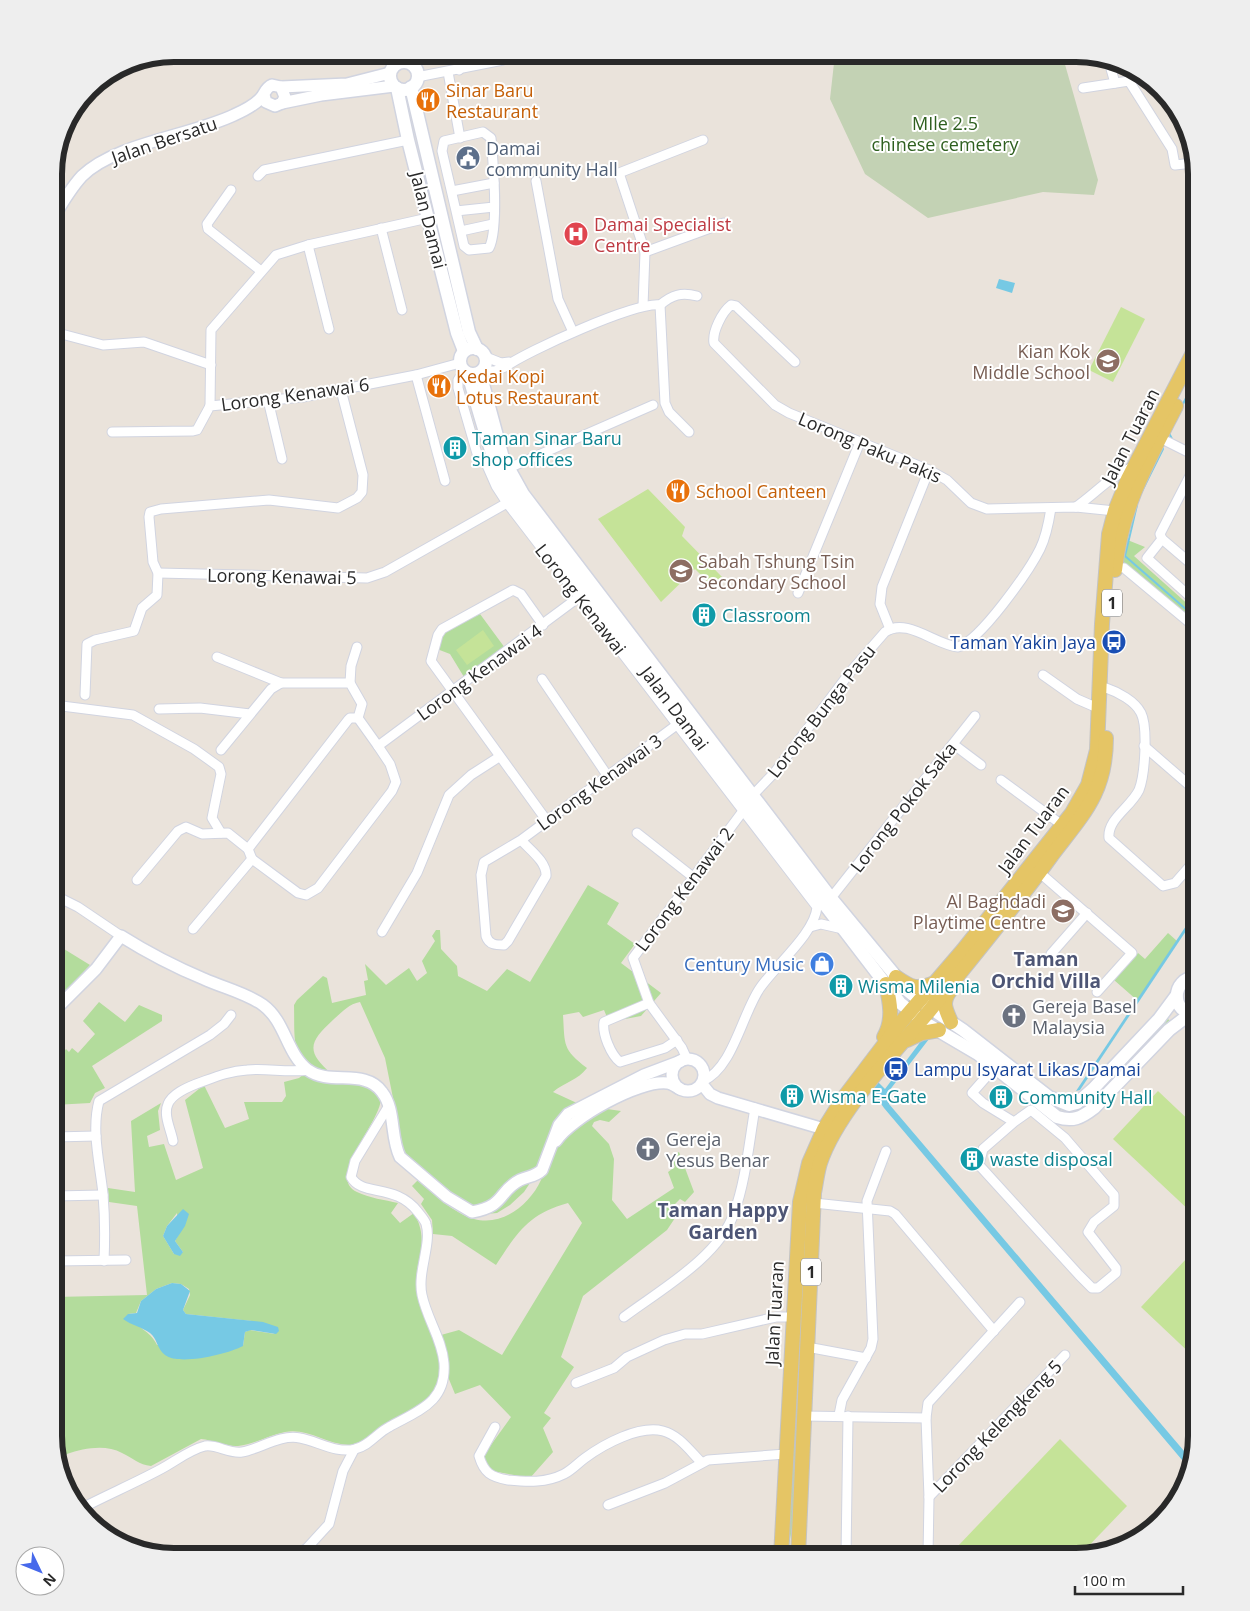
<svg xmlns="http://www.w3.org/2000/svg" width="1250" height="1611" font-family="'Open Sans',sans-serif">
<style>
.green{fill:#b3dc9c;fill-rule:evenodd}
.cemetery{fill:#c3d2b4}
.pitch{fill:#c5e398}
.water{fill:#76c9e4}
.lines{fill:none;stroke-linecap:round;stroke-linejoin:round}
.stream{stroke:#76c9e4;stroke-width:2}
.minor-casing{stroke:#d1d4e0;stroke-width:11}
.tertiary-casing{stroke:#d1d4e0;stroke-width:14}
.secondary-casing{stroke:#d1d4e0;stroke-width:15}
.primary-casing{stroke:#c3c3c3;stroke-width:16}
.minor{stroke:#fff;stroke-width:9}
.tertiary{stroke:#fff;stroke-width:11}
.secondary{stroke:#fff;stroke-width:12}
.primary{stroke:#e5c565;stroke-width:14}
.labels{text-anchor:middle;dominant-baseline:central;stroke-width:4;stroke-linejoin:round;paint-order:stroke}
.shield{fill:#fff;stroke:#696969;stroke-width:1}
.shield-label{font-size:16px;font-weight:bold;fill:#292929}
.food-label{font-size:18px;fill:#c56008;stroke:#fff;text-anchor:start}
.park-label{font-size:18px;fill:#2e5f1f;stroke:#fff}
.street-label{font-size:18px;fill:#292929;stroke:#fff}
.service-label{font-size:18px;fill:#4e5e75;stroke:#fff;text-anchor:start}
.health-label{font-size:18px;fill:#be3a42;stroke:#fff;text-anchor:start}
.education-label{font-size:18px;fill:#785e54;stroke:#fff;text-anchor:end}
.culture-label{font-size:18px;fill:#0d838f;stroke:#fff;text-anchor:start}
.transit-label{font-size:18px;fill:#164399;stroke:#fff;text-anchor:end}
.shop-label{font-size:18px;fill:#366cbe;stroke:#fff;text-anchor:end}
.worship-label{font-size:18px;fill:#5b616d;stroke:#fff;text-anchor:start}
.neighbourhood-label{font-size:19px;font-weight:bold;fill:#4d5575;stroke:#fff}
.rim{fill:none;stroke:#292929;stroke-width:6}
</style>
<rect width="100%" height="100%" fill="#eae3db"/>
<!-- green -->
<g class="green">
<path d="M1125,539L1145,547L1134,556L1192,608L1188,615L1122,561Z"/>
<path d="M480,614L505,648L464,677L450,654L437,649L441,633Z"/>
<path d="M588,885L619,903L607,924L635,944L621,963L661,993L641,1016L609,1022L604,1010L583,1017L579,1012L563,1015C565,1045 562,1049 587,1068C578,1080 565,1082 553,1092L579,1104L553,1126L532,1180L524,1192L510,1205L497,1213L486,1214L468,1206L404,1153L385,1058L360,1002C349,1004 342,1012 334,1019C309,1042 305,1051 332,1074C289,1061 295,1045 294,1005L297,1000L323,976L327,978L332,1003L366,995L364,981L368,980L365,964L386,985L409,968L417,981L427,973L422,961L435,941L432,936L436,930H440L441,949L457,966L458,976L487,991L507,969L530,982Z"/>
<path d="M54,922L61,925L64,949L90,965L54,1004Z"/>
<path d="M1168,933L1177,941L1138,1001L1114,980L1138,953L1145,959Z"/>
<path d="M1196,985V1004L1186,1000L1185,993L1188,988Z"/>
<path d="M99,1002L125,1022L139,1005L162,1015V1021L92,1066L105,1088L95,1093L90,1103L54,1105V1087L58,1082L54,1079V1064L66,1049L69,1052L72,1048L78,1053L95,1034L83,1021Z"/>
<path d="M1167,1018L1172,1023L1088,1106L1068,1112L1052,1107L975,1046L940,1024L942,1021L1069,1110Z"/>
<path d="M907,1023L906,1028C875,1067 833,1108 818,1156C812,1174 810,1193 807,1212L793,1522L787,1557L805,1190C818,1135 842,1104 875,1060C885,1048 895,1032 907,1023Z"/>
<path d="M305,1073L370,1085L381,1098C381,1123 325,1177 357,1192C369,1198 385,1200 398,1203L391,1213L400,1223L414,1213C432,1245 412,1261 417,1294C421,1319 440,1341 440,1366C440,1373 438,1386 434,1392C425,1405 363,1446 348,1445C326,1444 308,1428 285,1432C269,1435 255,1444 238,1446C227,1447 213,1440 201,1439L151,1466C139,1465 133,1458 122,1453C106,1444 84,1448 67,1454L62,1462L54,1436V1297L147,1295L137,1206L109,1202L108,1188L135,1192L131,1121L161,1103L158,1111L160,1130L147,1136L149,1147L164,1144L176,1180L203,1168L185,1100L204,1085L225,1128L249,1119L244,1102H282L286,1096L284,1082L299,1078ZM177,1213L179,1234L175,1241L183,1252L174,1254L163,1236L167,1226ZM172,1283L181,1284L189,1289L190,1295L183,1310L186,1314L252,1321L275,1334L250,1330L245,1332L243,1346L157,1345C150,1330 136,1328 128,1314L136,1313L141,1301L156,1289Z"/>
<path d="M607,1109L621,1111L609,1122L600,1120L594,1122L592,1126L609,1144L614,1159L612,1200L627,1219L674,1188L668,1172L675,1167L670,1157L679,1152L694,1192L685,1202L680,1199L671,1208L677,1215L667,1230L583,1296L561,1357L574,1367L544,1413L551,1418L543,1428L553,1452L530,1478L492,1471L485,1465L483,1456L511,1417L480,1385L455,1394L446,1372L449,1361L441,1335L459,1330L502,1355L582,1223L568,1203C528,1214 517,1233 496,1265L452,1236L433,1234L432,1220L421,1204L424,1199L412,1186L418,1180C434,1194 453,1213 474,1219C503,1227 530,1204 541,1180C547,1166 551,1145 561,1134C572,1123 592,1110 607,1109Z"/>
</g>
<!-- cemetery -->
<path class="cemetery" d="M835,54H1062L1098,180L1094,195L1043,192L928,218L865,174L830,99Z"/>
<!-- pitch -->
<g class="pitch">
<path d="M1121,307L1145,319L1113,382L1089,370Z"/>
<path d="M648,489L685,527L682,536L723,578L721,577L712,586L695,569L661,602L598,519Z"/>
<path d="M483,630L494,646L467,665L456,650Z"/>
<path d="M1158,1091L1196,1127V1208L1192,1213L1113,1139Z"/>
<path d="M1187,1258L1196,1266V1359L1141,1307Z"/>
<path d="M1060,1439L1127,1506L1079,1556L968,1557L957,1547Z"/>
</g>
<!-- water -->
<g class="water">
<path d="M999,279L1015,283L1012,293L996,288Z"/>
<path d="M1196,911V916L1080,1090L1076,1091Z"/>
<path d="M924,1037L929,1039L889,1091V1104L1190,1458L1188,1467L884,1108L870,1088L877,1081L885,1089Z"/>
<path d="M183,1209L189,1214L185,1226L175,1241L183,1252L180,1256L174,1254L163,1236L167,1226Z"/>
<path d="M172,1283L181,1284L190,1291L183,1310L186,1314L263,1322L278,1327L279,1331L276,1334L251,1330L245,1332L243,1346C228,1354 179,1366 165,1355C157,1349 157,1338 150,1333C142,1327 131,1325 123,1319L128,1314L137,1313L141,1301L156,1289Z"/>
</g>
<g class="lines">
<!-- stream -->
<g class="stream">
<path d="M1182,406L1196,378"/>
<path d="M1169,433L1172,439"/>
<path d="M1141,493L1163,449"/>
<path d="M1137,505L1125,556L1188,611"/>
</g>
<defs>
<g id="minor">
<path d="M457,54L459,70"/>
<path d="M1109,62L1115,83"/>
<path d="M448,72L460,138"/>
<path d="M417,77L503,60L510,58L512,54"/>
<path d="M1083,88L1129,81L1172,149L1175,165L1193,163"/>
<path d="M258,176L264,170L408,140"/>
<path d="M536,181L558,299L573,332"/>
<path d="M231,190L207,224L208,229L261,271"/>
<path d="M452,191L494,183"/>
<path d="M456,211L464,246L469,250L489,248C499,230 493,159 491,138L483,132L444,141L442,151L456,211L494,207"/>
<path d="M381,228L402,310"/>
<path d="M461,231L493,224"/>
<path d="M308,245L329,329"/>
<path d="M645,252L724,223"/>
<path d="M660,305L665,403L669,412L689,432"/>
<path d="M643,306L645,252L619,173L703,140"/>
<path d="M54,332L103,345L144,342L211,365"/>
<path d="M486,357L501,363L509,362"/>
<path d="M795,362L736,306L731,305C722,312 712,332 714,343L775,405L789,413L929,470L947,480L971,503L987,509L1076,507L1115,511"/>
<path d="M464,371L458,380V388L478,457L485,461"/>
<path d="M482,371H495L505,367C527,351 635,302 660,305C672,295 681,292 697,296"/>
<path d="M416,375L445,481"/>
<path d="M268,400L282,459"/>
<path d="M210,406L211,330L276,255L308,245L428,218"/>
<path d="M112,432L193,431L197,430L210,406L303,397L416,375L460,363"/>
<path d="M1160,438L1196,456"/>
<path d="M485,461L496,486L507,503L817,907C815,933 775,966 760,988C742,1014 733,1068 703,1081"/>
<path d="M509,468L653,405"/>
<path d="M1076,507C1096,493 1111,475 1135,466"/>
<path d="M1162,539L1147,558L1196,602"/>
<path d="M1115,567L1124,568L1196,628"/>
<path d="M1196,568L1162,539L1160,534L1196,464"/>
<path d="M158,573L367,578L385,572L507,503"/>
<path d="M798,593L860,442"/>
<path d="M1188,621L1196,611"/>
<path d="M543,625L521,594L513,590L442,629L438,635L431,661L547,821"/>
<path d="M890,629L880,604L882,587L929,470"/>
<path d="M217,657L281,683"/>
<path d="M1043,675L1077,699L1100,709"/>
<path d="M542,679L607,775"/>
<path d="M350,683L351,666L357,647"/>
<path d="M1106,688C1118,692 1135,701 1141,713C1148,727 1145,775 1139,790C1131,807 1107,819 1109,838L1163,886L1175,883L1196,859"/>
<path d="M85,695L87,644L95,640L134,631L142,608L157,595L158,573L153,562L149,517L150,512L161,509L269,500L338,508L357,498L362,492L363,475L341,390"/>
<path d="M54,705L133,715L194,749L219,767L221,774L212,818L221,833"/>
<path d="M159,709L200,708L250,714"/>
<path d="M358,718L378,746"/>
<path d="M953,744L981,765"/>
<path d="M1144,746L1196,791"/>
<path d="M221,750L271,689L281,683H350L362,704L358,718"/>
<path d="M1001,780L1062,825"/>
<path d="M753,795L775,772L851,671L885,632C907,617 935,645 958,647C980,641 1029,571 1040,549C1046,537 1049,521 1051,508"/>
<path d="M637,833L693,877"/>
<path d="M521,840C530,850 547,862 546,876L508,941L504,945C496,945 489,945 486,936L481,875L484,862L521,840L678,724"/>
<path d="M248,849L348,720L350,718H358"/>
<path d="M1040,873L1132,953L1097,992"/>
<path d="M137,880L178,831L186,827L202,834L228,833L248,849L252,859L298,893L306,895L318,888L392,791L396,782L390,764L378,746L579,597"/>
<path d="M54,895L78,907L121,936"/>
<path d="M831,898L975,716"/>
<path d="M810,927L821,924L843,929"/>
<path d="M193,929L252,859"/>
<path d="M382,932L417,873L449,795L471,775L499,757"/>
<path d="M1051,954L1087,913"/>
<path d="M649,1003L604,1022C602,1034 611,1055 620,1062L665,1048L677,1040"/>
<path d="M687,1059L682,1048L649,1003L633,958L743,811"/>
<path d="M995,1067L972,1093L983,1103L1014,1122L1031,1110L1065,1138L1114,1195V1206L1094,1222L1088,1232L1116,1268V1273L1098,1288H1092L1079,1275L979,1165L983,1149L1014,1122"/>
<path d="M54,1137L96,1136"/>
<path d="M173,1141C171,1130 163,1115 168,1104C172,1094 186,1088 196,1084C213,1078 228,1071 247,1070C267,1068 288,1073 308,1070"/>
<path d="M54,1196L103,1195"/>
<path d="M814,1203L890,1211L895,1214L994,1331"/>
<path d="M54,1261L126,1260"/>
<path d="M104,1261C105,1238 105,1217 103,1194C100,1164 91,1131 99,1101L210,1035L224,1024L231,1015"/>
<path d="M624,1317C660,1290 719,1257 734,1213C746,1180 749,1142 755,1108"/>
<path d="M807,1347L866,1358"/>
<path d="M576,1383L614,1368L627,1357L664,1340L685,1334H702L776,1317H793"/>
<path d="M839,1415L842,1400L871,1348L873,1339L867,1201L886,1151"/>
<path d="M804,1416L926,1418"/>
<path d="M495,1427L479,1456C484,1473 491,1477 508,1480C528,1482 546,1483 564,1474C572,1470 578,1463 585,1458C604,1444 639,1425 663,1431C679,1435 690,1451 701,1462"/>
<path d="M929,1497L1065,1355"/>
<path d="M608,1505L665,1483L708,1460L786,1454"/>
<path d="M80,1509C107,1495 135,1483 161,1469C176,1461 189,1450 205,1446C217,1444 229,1454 242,1452C260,1449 280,1434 300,1438C317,1441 337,1454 355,1449C369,1446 377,1433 389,1427C417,1411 447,1403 444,1363C442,1339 427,1319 422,1295C417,1272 432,1244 426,1224C425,1220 420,1215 418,1212C396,1183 362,1197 351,1177L355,1161L388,1107"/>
<path d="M292,1557L307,1548L329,1524L343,1471L354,1450"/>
<path d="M736,1557L781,1552"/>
<path d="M846,1557L848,1416"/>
<path d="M928,1557L929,1497L926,1418L928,1403L1020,1302"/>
</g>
<g id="tertiary">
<path d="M281,87L347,84L390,73"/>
<path d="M282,103L321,95L394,86"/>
<path d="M54,217C62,203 71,188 82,176C116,143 190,136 234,115C243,111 253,106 260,99C265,94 265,88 272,85L281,87L285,97L282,103L275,106L266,102L264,95"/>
<path d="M54,1011L96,969L121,936C148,953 175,967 204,979C224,988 246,993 263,1005C286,1022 286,1053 308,1070C330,1086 365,1068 382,1092C396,1110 390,1137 400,1157L447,1197L472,1212C506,1206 498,1191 520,1180C528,1176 535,1177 542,1170L559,1125L568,1114L644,1075L681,1061"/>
<circle cx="688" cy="1075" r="16"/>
<path d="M702,1084L710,1094L718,1098L824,1129"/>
<path d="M556,1141C571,1118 639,1080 667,1083C671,1083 676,1087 680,1089"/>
</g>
<g id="secondary">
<circle cx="404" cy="76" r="14"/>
<path d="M411,87L469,332L477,349"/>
<path d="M397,88L408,140L457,333L464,351"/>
<circle cx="473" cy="361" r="13"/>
<path d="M480,373L503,458L523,494L831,898L908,991L920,1001L963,1030L1049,1097L1069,1105L1077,1103L1093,1089L1159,1019L1176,996"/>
<path d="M468,374C481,417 490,460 514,499L900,1003L927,1024L978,1054L1057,1117C1073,1122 1081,1118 1094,1108L1169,1030L1190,1014"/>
<path d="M1196,1014C1170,1014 1171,978 1196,977"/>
</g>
<g id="primary">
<path d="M1115,570C1121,508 1148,461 1176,406"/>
<path d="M896,977C912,988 916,990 935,983"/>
<path d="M950,991C941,1003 946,1010 951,1022"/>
<path d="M884,1037C894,1020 890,1002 886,984"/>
<path d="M907,1040L922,1033L939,1030"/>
<path d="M781,1557L800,1202L809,1163L824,1129L842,1100L902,1021L963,950L1072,813L1088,785L1097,750L1102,624L1109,534L1115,511L1128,479L1196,347"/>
<path d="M798,1557L814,1193C816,1183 817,1173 820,1163C837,1112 895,1052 930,1010C971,959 1014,908 1052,855C1083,814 1106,793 1106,738"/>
</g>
</defs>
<!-- minor casing -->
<use href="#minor" class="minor-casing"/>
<!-- tertiary casing -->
<use href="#tertiary" class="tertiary-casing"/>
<!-- secondary casing -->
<use href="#secondary" class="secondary-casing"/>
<!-- primary casing -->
<use href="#primary" class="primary-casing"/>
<!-- minor -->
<use href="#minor" class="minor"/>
<!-- tertiary -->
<use href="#tertiary" class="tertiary"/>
<!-- secondary -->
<use href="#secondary" class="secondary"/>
<!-- primary -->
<use href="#primary" class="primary"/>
</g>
<!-- icons -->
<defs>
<symbol id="restaurant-disc" viewBox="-11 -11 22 22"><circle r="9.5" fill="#e8710a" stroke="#fff"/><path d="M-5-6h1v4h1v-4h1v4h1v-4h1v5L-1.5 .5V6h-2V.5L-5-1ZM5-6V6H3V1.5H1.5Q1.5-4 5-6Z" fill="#fff"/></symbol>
<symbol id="civic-disc" viewBox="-11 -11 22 22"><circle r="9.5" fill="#5c6f8a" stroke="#fff"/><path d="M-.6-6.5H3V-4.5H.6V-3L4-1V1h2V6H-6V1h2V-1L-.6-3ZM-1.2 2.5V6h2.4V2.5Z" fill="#fff"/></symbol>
<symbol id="hospital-disc" viewBox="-11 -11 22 22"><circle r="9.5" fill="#e0444e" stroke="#fff"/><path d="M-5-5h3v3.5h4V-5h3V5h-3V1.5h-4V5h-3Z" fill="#fff"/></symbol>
<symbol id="school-disc" viewBox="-11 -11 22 22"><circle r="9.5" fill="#8d6e63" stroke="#fff"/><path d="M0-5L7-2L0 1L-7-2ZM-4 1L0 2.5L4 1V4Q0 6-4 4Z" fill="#fff"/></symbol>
<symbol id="building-disc" viewBox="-11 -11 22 22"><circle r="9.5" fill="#0f9aa8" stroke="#fff"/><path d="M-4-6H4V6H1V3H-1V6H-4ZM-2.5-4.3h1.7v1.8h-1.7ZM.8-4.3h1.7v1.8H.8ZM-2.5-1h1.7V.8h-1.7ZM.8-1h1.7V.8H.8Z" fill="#fff"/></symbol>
<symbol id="bus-disc" viewBox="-11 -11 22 22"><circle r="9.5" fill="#1a4fb4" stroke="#fff"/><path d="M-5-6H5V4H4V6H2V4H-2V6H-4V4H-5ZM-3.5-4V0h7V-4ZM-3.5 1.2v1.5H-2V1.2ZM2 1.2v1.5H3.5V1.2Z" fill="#fff"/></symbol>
<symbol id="shop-disc" viewBox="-11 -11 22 22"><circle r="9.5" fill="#3f7fe0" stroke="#fff"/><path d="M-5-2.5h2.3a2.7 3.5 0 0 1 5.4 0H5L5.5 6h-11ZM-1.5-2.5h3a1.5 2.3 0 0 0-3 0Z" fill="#fff"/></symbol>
<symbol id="church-disc" viewBox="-11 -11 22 22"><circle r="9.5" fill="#6b7280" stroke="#fff"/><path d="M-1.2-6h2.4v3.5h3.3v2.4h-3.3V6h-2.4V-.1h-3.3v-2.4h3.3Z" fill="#fff"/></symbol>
</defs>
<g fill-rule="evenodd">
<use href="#restaurant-disc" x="414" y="86" width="28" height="28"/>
<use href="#civic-disc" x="454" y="144" width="28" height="28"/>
<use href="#hospital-disc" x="562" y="220" width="28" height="28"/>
<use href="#school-disc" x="1094" y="347" width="28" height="28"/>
<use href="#restaurant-disc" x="425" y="372" width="28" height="28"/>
<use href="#building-disc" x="441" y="434" width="28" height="28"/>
<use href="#restaurant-disc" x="664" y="477" width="28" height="28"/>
<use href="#school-disc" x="667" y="557" width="28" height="28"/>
<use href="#building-disc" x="690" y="601" width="28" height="28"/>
<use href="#bus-disc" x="1100" y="628" width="28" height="28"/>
<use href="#school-disc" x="1049" y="897" width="28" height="28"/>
<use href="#shop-disc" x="808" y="950" width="28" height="28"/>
<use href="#building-disc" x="827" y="972" width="28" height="28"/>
<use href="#church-disc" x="1000" y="1002" width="28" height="28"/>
<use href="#bus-disc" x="882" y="1055" width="28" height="28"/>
<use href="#building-disc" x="778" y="1082" width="28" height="28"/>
<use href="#building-disc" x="987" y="1083" width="28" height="28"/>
<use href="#church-disc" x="634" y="1135" width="28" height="28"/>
<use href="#building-disc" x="958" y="1145" width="28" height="28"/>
</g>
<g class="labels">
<!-- shield labels -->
<g class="shield">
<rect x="1102" y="589.5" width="20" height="27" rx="4"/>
<rect x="801" y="1258.5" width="20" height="27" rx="4"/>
</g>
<g class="shield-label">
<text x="1112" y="603">1</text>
<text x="811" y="1272">1</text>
</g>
<!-- food labels -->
<g class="food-label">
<text x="446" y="90">Sinar Baru<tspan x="446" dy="21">Restaurant</tspan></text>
<text x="456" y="376">Kedai Kopi<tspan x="456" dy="21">Lotus Restaurant</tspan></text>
<text x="696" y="491">School Canteen</text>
</g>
<!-- park labels -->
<g class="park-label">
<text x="945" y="123">MIle 2.5<tspan x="945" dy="21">chinese cemetery</tspan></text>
</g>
<!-- street labels -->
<g class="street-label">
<text transform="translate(164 140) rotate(-19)">Jalan Bersatu</text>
<text transform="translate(429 220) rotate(76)">Jalan Damai</text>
<text transform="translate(295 394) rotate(-8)">Lorong Kenawai 6</text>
<text transform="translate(1130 436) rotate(-63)">Jalan Tuaran</text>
<text transform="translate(870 447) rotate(23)">Lorong Paku Pakis</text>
<text transform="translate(282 576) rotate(1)">Lorong Kenawai 5</text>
<text transform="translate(581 599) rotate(52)">Lorong Kenawai</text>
<text transform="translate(479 672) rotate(-36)">Lorong Kenawai 4</text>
<text transform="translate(675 708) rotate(53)">Jalan Damai</text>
<text transform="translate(821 711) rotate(-52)">Lorong Bunga Pasu</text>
<text transform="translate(599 782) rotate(-36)">Lorong Kenawai 3</text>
<text transform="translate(903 807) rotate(-52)">Lorong Pokok Saka</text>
<text transform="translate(1033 829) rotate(-53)">Jalan Tuaran</text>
<text transform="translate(684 889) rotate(-53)">Lorong Kenawai 2</text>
<text transform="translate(774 1313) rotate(-87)">Jalan Tuaran</text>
<text transform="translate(997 1426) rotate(-46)">Lorong Kelengkeng 5</text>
</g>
<!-- service labels -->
<g class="service-label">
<text x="486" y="148">Damai<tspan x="486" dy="21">community Hall</tspan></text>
</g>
<!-- health labels -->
<g class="health-label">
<text x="594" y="224">Damai Specialist<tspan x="594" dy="21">Centre</tspan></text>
</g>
<!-- education labels -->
<g class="education-label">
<text x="1090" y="351">Kian Kok<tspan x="1090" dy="21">Middle School</tspan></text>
<text x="698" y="561" text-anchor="start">Sabah Tshung Tsin<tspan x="698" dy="21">Secondary School</tspan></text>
<text x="1046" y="901">Al Baghdadi<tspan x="1046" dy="21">Playtime Centre</tspan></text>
</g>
<!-- culture labels -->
<g class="culture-label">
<text x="472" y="438">Taman Sinar Baru<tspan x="472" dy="21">shop offices</tspan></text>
<text x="722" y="615">Classroom</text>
<text x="858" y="986">Wisma Milenia</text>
<text x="810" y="1096">Wisma E-Gate</text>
<text x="1018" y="1097">Community Hall</text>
<text x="990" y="1159">waste disposal</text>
</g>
<!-- transit labels -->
<g class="transit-label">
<text x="1096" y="642">Taman Yakin Jaya</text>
<text x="914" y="1069" text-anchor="start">Lampu Isyarat Likas/Damai</text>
</g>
<!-- shop labels -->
<g class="shop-label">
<text x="804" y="964">Century Music</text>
</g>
<!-- worship labels -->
<g class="worship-label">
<text x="1032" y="1006">Gereja Basel<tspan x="1032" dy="21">Malaysia</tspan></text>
<text x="666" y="1139">Gereja<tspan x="666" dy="21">Yesus Benar</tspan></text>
</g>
<!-- neighbourhood labels -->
<g class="neighbourhood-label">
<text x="1046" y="959">Taman<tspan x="1046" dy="22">Orchid Villa</tspan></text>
<text x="723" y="1210">Taman Happy<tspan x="723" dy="22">Garden</tspan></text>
</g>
</g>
<!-- crop -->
<path d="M0 0H1250V1611H0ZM174 62H1076A112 112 0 0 1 1188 174V1436A112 112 0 0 1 1076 1548H174A112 112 0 0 1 62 1436V174A112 112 0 0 1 174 62Z" fill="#eee" fill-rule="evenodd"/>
<path class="rim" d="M174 62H1076A112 112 0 0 1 1188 174V1436A112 112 0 0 1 1076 1548H174A112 112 0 0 1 62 1436V174A112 112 0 0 1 174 62Z"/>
<!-- north arrow -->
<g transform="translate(40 1571) rotate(133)"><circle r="24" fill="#ffffff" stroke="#a9a9a9"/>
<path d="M0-4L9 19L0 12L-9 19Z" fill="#4769eb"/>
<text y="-8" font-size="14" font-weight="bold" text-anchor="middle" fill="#292929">N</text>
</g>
<!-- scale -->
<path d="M1075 1586v8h108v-8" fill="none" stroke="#292929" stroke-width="2.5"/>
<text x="1082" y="1586" font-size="15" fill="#292929" stroke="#ffffff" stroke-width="4" paint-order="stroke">100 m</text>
</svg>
